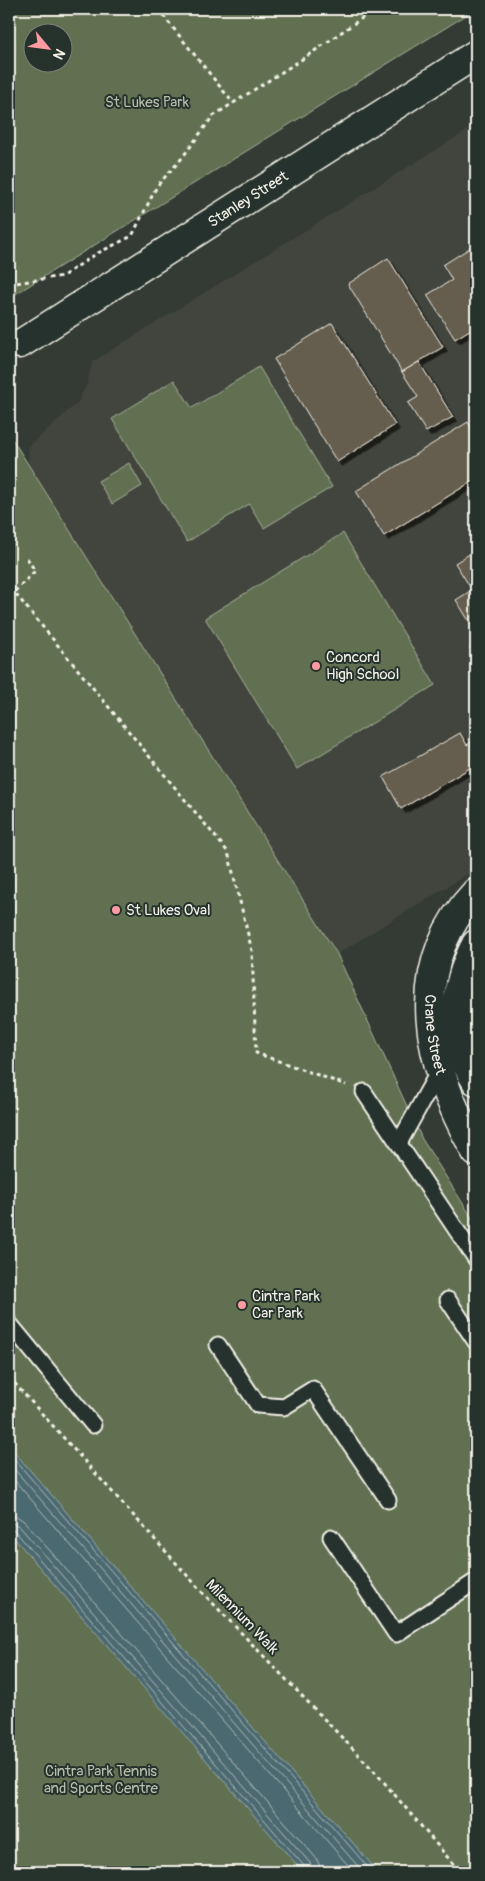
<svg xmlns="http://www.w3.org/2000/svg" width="485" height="1881" font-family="Pangolin,sans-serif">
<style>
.built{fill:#42453c}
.green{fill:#606f51;stroke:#aab09c;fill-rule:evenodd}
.water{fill:#4b6971;stroke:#8f9fa1}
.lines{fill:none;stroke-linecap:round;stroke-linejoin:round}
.shore{stroke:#b0bbb8;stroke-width:1}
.building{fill:#655d4e;stroke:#f4f1e8;filter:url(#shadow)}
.lane-casing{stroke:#f4f1e8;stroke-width:19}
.street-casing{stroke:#f4f1e8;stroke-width:31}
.secondary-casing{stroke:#f4f1e8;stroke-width:31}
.path{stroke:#f4f1e8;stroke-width:3;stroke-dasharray:4 4;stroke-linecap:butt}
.lane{stroke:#26332d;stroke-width:15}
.street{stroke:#26332d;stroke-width:28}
.secondary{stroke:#26332d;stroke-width:28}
.poi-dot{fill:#ff9aa2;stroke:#26332d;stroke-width:2}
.labels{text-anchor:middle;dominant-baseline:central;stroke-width:4;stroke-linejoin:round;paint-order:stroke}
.park-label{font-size:15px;fill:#b9bdac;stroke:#26332d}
.street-label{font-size:15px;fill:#f4f1e8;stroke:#26332d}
.poi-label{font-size:15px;fill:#f4f1e8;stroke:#26332d;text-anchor:start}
</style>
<defs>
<filter id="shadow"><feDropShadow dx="4.5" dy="4.5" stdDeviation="0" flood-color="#0009"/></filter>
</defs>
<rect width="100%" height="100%" fill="#333b34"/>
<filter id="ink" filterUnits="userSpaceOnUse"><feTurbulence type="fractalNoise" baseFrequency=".02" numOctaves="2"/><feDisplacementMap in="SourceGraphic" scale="10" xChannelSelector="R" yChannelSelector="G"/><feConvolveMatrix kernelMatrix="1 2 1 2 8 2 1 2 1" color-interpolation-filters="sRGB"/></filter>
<g filter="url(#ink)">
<!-- built -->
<path class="built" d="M476,125V869L337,954L28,463L29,446L78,402L87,384L92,362Z"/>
<!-- green -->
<g class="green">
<path d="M9,9H476L9,298ZM32,32H62V62H32Z"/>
<path d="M259,367L332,487L264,528L249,504L187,542L112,419L174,380L192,408Z"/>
<path d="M9,434L337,954L422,1139L476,1224V1872H378L9,1446Z"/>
<path d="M129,463L142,486L112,504L98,481Z"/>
<path d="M343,533L435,685L297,769L205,618Z"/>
<path d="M9,1532L303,1872H9Z"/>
</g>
<!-- water -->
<path class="water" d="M9,1446L378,1872H303L9,1532Z"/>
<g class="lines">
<!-- shore -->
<g class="shore">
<path d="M9,1453L372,1872"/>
<path d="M9,1463L363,1872"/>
<path d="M9,1474L354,1872"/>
<path d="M9,1515L18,1517L25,1522L316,1858L319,1864L321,1872"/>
<path d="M9,1523L15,1524L20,1527L310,1863L313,1872"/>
<path d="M9,1529L15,1531L305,1867L307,1872"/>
</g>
</g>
<!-- building -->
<g class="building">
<path d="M476,244V326L455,339L427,295L452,280L443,265Z"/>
<path d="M388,258L443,347L402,372L348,284Z"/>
<path d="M332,323L395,425L337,462L274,359Z"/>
<path d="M419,362L453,417L426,432L408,403L418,397L402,372Z"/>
<path d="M468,422L476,436V479L384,536L356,491Z"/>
<path d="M476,550V632L456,600L472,590L455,563Z"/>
<path d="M476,643V658L470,647Z"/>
<path d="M460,733L467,745L476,739V767L475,765L401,809L383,777Z"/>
</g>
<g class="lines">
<defs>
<g id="lane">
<path d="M364,1092L476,1259"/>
<path d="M399,1143L440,1069"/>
<path d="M448,1300L476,1342"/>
<path d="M9,1323L93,1425"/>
<path d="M218,1345L258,1405L284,1407L313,1389L388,1500"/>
<path d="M331,1537L396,1634L476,1581"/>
</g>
<g id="street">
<path id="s1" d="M20,344L476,54"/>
</g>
<g id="secondary">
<path id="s2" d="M476,892C402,970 429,1069 476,1152"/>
<path d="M476,944C453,988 448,1037 476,1081"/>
</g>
</defs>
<!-- lane casing -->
<use href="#lane" class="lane-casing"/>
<!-- street casing -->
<use href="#street" class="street-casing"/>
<!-- secondary casing -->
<use href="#secondary" class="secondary-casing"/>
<!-- path -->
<g class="path">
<path d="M158,9L233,103"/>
<path d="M9,284L63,276L96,254L132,236L157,186L182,158L213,116L307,56L375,9"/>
<path d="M27,558L35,571L14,592L228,852L252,951L256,1053L346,1085"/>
<path d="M9,1377L203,1593L377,1774L460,1872"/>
</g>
<!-- lane -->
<use href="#lane" class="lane"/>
<!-- street -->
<use href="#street" class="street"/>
<!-- secondary -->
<use href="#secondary" class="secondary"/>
</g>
</g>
<!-- markers -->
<g class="poi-dot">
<circle cx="316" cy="666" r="5"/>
<circle cx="116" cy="910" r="5"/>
<circle cx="242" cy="1305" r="5"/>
</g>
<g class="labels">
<!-- park labels -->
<g class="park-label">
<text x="147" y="102">St Lukes Park</text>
<text x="101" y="1771">Cintra Park Tennis<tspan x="101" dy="17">and Sports Centre</tspan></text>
</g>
<!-- street labels -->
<g class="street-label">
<text stroke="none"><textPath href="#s1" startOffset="270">Stanley Street</textPath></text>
<text stroke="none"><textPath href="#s2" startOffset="155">Crane Street</textPath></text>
<text transform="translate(242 1617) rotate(46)">Milennium Walk</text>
</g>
<!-- poi labels -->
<g class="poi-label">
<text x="326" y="657">Concord<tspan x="326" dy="17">High School</tspan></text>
<text x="126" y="910">St Lukes Oval</text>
<text x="252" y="1296">Cintra Park<tspan x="252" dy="17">Car Park</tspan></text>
</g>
</g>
<!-- margin -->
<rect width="485" height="1881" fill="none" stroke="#26332d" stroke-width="30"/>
<rect x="15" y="15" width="455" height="1851" fill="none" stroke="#f4f1e8" stroke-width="2" filter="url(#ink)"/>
<!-- north arrow -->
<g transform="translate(48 48) rotate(119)"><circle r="24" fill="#26332d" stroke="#787f78"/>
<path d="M0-4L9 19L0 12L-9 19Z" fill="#ff9aa2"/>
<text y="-8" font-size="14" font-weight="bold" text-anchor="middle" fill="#f4f1e8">N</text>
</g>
</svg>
